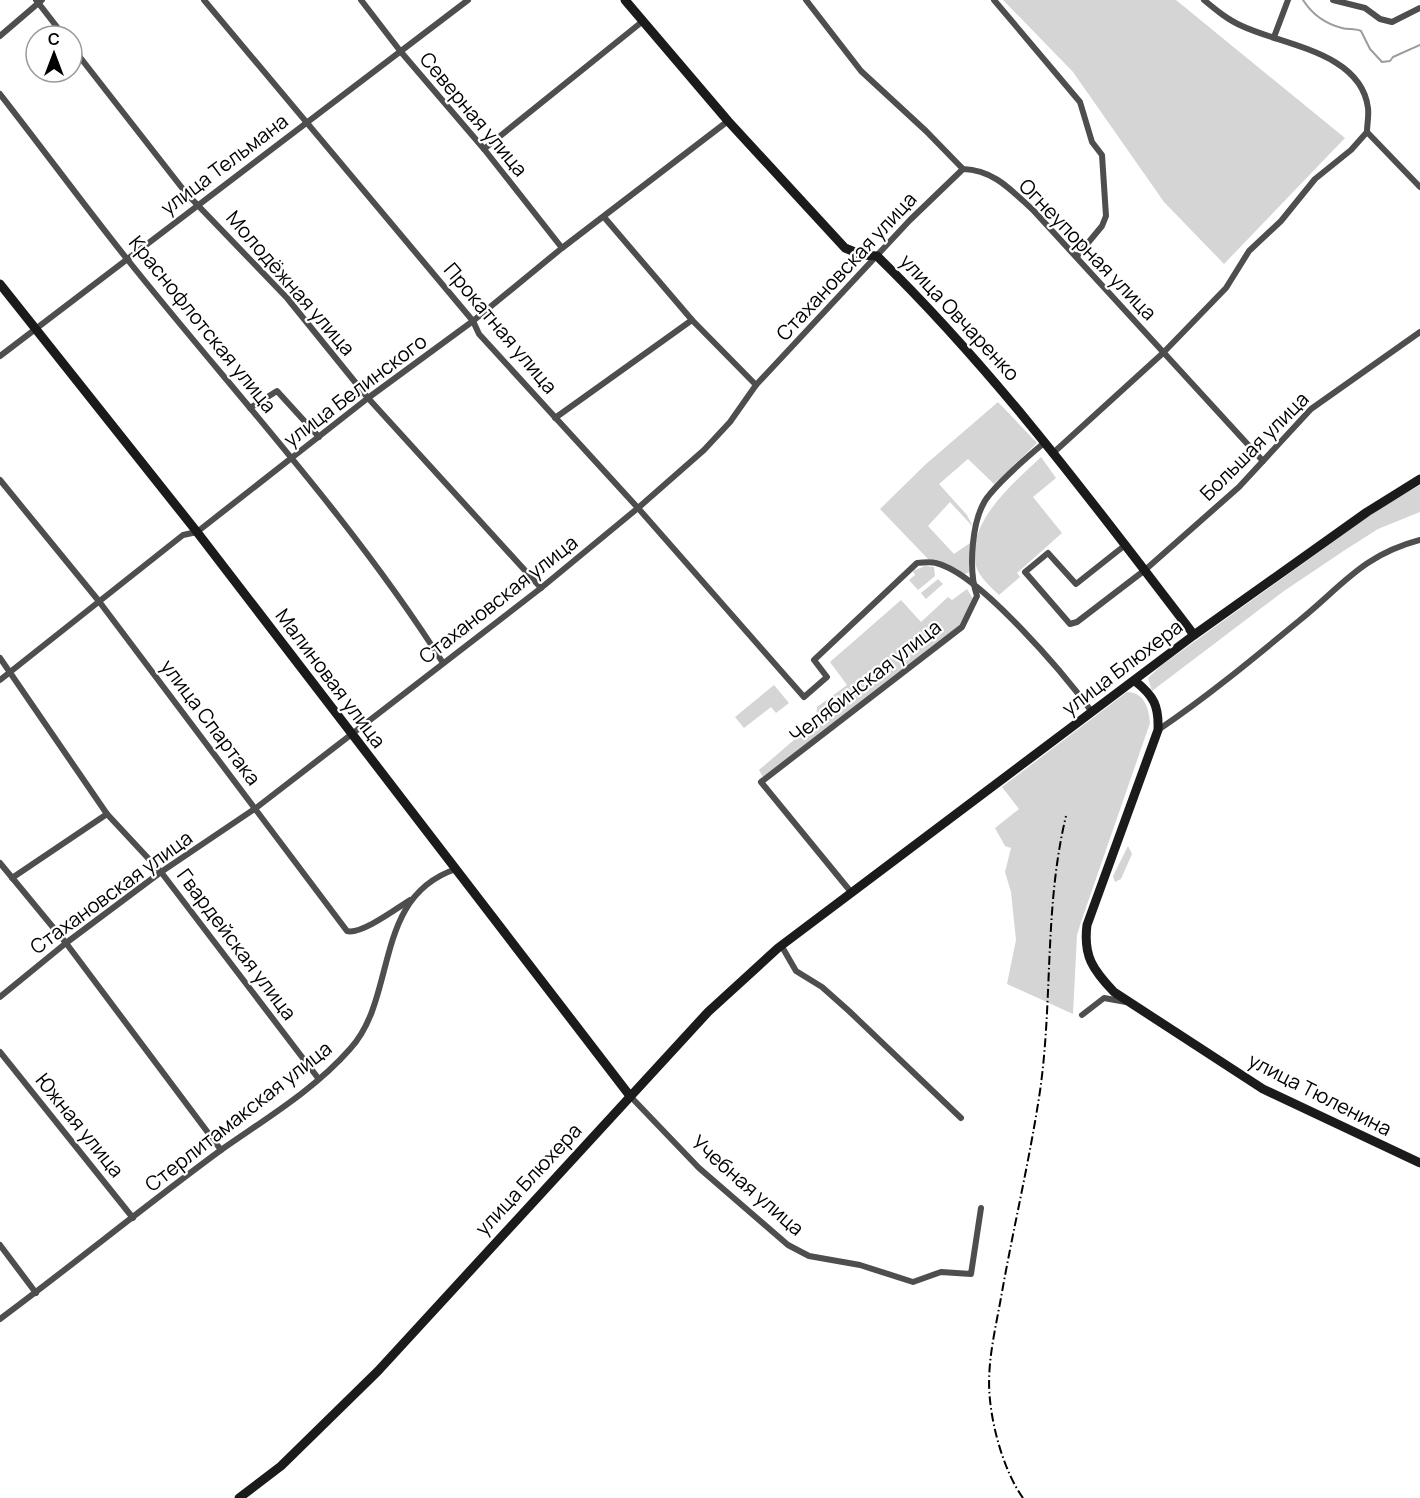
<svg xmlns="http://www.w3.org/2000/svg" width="1420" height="1498" font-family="Manrope,sans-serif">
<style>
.green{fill:#d5d5d5}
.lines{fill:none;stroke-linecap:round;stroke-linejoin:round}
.stream{stroke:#9c9c9c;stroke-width:2}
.street{stroke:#4e4e4e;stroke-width:6}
.secondary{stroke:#1b1b1b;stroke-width:9}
.rail{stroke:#000;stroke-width:2;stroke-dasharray:9 3 1.5 3;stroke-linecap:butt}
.labels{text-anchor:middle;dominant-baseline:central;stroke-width:4.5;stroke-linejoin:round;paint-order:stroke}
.street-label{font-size:20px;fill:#000;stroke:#fff}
</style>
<rect width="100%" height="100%" fill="#fff"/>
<!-- green -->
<g class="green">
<path d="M1003,0H1176L1345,138L1224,264L1164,202L1073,72Z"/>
<path d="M998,402L1037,443L994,484L968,459L939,484L967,515L973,527L950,502L928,526L954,554L970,543L969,572L965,574L938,560L928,559L880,509L926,464Z"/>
<path d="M1041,457L1056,478L1033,497L1062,533L1017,573L1020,577L999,595C991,587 979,577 976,566C965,522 1014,483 1041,457Z"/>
<path d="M1420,485V512L1378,529L1345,550L1284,591L1152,691L1148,678L1162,665L1376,511Z"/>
<path d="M925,566L934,567L935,576L918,590L909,580L915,575L913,571Z"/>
<path d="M938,579L943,584L926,599L921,593Z"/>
<path d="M967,589L973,599L959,626L763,777L759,770L816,721L817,707L847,685L830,662L901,600L921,622L948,597L952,600Z"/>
<path d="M774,685L789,703L776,713L771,707L744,728L735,717Z"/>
<path d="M1127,692C1144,692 1149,708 1150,723L1081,922L1077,935L1073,1014L1007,984L1016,940L1011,892L1005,872L1011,848L1005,846L995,828L1019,809L1002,787Z"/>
<path d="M1128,846L1132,854L1121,879L1115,882L1113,876Z"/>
</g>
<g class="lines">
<!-- stream -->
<path class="stream" d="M1303,0C1312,14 1326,24 1342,28C1348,30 1354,28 1361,31L1370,49L1382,62L1390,61L1393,57L1420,45"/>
<!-- street -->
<g class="street">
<path d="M36,0L64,36"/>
<path d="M204,0L473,321L479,334L638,508L804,697L827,677L814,660L917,563C923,563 930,561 936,563C979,573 1065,675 1092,712"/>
<path d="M361,0L401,52L484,149L562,248"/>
<path d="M806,0L861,71L926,131L963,169C994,170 1011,190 1033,210L1263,461"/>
<path d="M994,0L1080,102L1092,142L1102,155L1106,216L1102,226L1078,255"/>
<path d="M1204,0C1216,10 1228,20 1242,26C1282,45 1361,52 1368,108C1369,116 1367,124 1367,132L1420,187"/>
<path d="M1333,0L1365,8L1380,19L1392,22L1420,8"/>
<path d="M0,36L42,0"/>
<path d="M1274,37L1288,0"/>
<path d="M72,47L186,193L287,298L368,398L541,588"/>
<path d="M0,94C43,149 84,205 127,259C234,393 351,518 443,663"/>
<path d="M484,149L643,21"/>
<path d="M604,217L692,320L756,385"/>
<path d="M0,356L468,0"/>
<path d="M250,408L277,391L319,437"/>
<path d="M555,418L692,320"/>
<path d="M1052,454L1163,353L1226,288L1249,251L1281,221L1315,179L1351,150L1367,132"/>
<path d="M0,480L98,600L347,931C361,935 397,908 410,900"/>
<path d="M1124,546L1076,584L1048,553L1025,572L1070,624L1077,622L1145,570L1239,487L1311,409L1420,332"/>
<path d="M0,658L107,814L161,872L318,1078"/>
<path d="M0,680L183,535L197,532L368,398L473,321L562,248L728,121"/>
<path d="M1158,730C1207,697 1254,658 1300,620C1343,585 1363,555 1420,540"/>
<path d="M0,863L66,943L221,1150"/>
<path d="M12,878L107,814"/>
<path d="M851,892L761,782L962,627L977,596C968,570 971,515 990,494C1005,476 1026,458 1044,443"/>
<path d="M781,945L796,971L822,987L849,1011L961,1118"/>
<path d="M0,997L66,943L161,872L256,808L541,588L638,508L704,450L730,422L756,385L910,220L963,169"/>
<path d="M1082,1015L1104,998L1126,1002"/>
<path d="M0,1052L133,1218"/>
<path d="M630,1096L699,1168L788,1245L809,1256L860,1265L913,1282L941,1272L971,1274L981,1208"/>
<path d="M0,1245L36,1293"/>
<path d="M0,1319C74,1264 146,1205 221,1150C265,1119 314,1090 350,1049C398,997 372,897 456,869"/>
</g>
<!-- secondary -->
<g class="secondary">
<path d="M625,0L728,121L845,248L862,255L877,256C995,371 1094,504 1194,635"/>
<path d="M0,284L197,532L630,1096"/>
<path d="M1135,681C1154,696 1159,706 1158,730L1087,925C1083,956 1093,970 1114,992L1263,1089L1420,1163"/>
<path d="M239,1498L281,1466L378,1371L708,1012L778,948L1194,635L1367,512L1420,479"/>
</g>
<!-- rail -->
<path class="rail" d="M1023,1498C1005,1473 993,1431 990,1400C986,1364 996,1327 1002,1292C1014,1225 1030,1158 1040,1091C1053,1000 1044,907 1066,816"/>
</g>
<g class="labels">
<!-- street labels -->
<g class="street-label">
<text transform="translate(474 114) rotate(50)">Северная улица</text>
<text transform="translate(224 164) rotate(-37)">улица Тельмана</text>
<text transform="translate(1088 249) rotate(46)">Огнеупорная улица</text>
<text transform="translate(846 266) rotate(-47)">Стахановская улица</text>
<text transform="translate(291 283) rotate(49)">Молодёжная улица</text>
<text transform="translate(960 317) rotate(47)">улица Овчаренко</text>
<text transform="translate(203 324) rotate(51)">Краснофлотская улица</text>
<text transform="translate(501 328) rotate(50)">Прокатная улица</text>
<text transform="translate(355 390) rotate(-37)">улица Белинского</text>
<text transform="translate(1254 446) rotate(-45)">Большая улица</text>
<text transform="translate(498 599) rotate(-38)">Стахановская улица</text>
<text transform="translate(1122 667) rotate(-37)">улица Блюхера</text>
<text transform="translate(331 678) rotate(53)">Малиновая улица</text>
<text transform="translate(865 681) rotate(-38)">Челябинская улица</text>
<text transform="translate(211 722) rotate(53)">улица Спартака</text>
<text transform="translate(111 892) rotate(-36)">Стахановская улица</text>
<text transform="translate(237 944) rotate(53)">Гвардейская улица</text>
<text transform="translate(1320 1094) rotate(27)">улица Тюленина</text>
<text transform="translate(238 1116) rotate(-38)">Стерлитамакская улица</text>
<text transform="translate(80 1125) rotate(51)">Южная улица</text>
<text transform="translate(528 1179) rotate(-47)">улица Блюхера</text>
<text transform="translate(748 1185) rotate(41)">Учебная улица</text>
</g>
</g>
<!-- north arrow -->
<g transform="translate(54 54)"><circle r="28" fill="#ffffff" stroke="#999999" stroke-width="1.5"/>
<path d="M0-4.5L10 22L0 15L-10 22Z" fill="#000000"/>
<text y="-9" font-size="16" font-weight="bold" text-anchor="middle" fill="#000000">С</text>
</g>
</svg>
